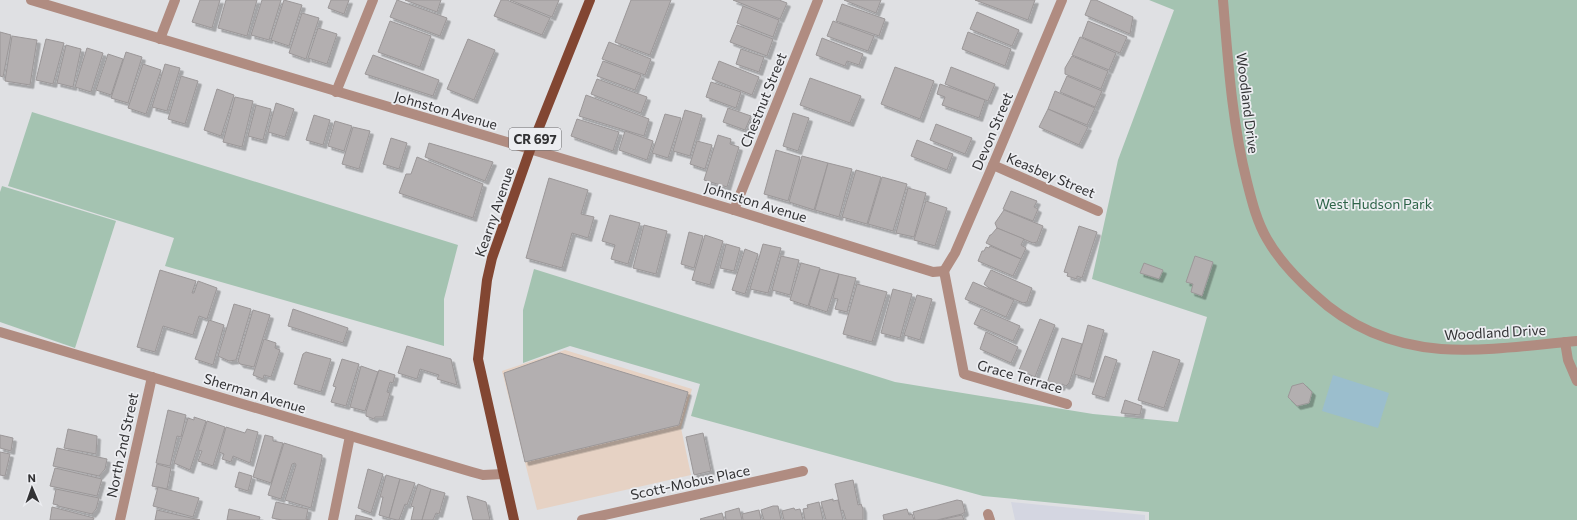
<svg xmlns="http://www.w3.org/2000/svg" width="1577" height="520" font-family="Commissioner,sans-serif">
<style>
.commercial{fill:#e6d2c4}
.built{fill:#d4d6e1}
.green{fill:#a4c3b1}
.water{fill:#9bbecd}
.building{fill:#b3afb0;stroke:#9b9798;filter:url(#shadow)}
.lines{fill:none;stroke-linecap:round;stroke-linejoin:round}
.minor{stroke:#b08c81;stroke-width:10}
.primary{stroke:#824632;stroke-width:10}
.labels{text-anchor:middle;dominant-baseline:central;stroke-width:3.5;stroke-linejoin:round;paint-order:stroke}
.shield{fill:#ecedf1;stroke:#6a6a6d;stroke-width:1}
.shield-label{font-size:13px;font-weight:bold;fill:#323234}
.street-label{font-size:14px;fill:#323234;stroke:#ecedf1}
.park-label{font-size:14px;fill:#2e6449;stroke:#ecedf1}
</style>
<defs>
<filter id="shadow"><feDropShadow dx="3.5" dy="3.5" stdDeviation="0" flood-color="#0004"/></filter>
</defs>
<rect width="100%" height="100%" fill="#dfe0e3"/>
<!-- commercial -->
<path class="commercial" d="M565,350L692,389L681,428L691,475L537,510L502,371Z"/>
<!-- built -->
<path class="built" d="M1011,502L1145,515V520H1015Z"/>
<!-- green -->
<g class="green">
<path d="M1149,0H1577V520H1149V512L983,496L691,416L700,384L570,346L523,363V310L534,269L895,382L1093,414L1178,422L1207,317L1092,279L1118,160L1174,10Z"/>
<path d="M32,112L458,245L444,299V346L165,266L174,238L8,186Z"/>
<path d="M2,186L116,221L75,348L0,322V192Z"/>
</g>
<!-- water -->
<path class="water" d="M1333,375L1389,393L1378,428L1322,411Z"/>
<!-- building -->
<g class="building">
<path d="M200,0H220L212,28L192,22Z"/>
<path d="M226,0H257L247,36L218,28Z"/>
<path d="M262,0H281L269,40L251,35Z"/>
<path d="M284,0L302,5L289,46L271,40Z"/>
<path d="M331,0H349L344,14L328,8Z"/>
<path d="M397,0L447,18L440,36L390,17Z"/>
<path d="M405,0H441L437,12Z"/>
<path d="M501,0H507L550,18L542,35L494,16Z"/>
<path d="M510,0H559L552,17Z"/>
<path d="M631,0H671L650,55L615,42Z"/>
<path d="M733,0H779L787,3L780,19Z"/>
<path d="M844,0H881L876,13Z"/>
<path d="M975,0H1035L1028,20Z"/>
<path d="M1091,0H1096L1133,17L1130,34L1085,15Z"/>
<path d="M842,4L885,19L879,36L836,21Z"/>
<path d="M743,6L779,20L773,37L737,23Z"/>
<path d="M977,12L1019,30L1012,46L970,29Z"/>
<path d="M302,13L319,18L306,59L289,53Z"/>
<path d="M390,21L431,36L420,67L378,52Z"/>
<path d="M833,21L874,36L868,51L827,36Z"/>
<path d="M1088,21L1127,37L1120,53L1082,37Z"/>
<path d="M737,25L773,39L767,56L730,42Z"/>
<path d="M318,28L337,34L327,64L308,58Z"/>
<path d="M0,32L11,35L3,77L0,76Z"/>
<path d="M968,32L1011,49L1005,66L962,49Z"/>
<path d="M12,36L37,40L30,85L5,81Z"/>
<path d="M1080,37L1116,53L1109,70L1072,55Z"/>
<path d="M822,38L863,54L859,65L847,61L845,66L816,55Z"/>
<path d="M46,39L64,43L53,84L36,80Z"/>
<path d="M468,39L495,50L474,100L447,89Z"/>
<path d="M609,42L651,59L645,75L602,59Z"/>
<path d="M66,45L81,49L73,87L57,83Z"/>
<path d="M87,48L103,53L91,92L75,87Z"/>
<path d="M741,49L764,57L759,72L736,64Z"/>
<path d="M126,52L142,57L128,103L111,98Z"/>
<path d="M108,54L123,59L111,95L96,90Z"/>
<path d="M373,55L439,80L433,96L365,74Z"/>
<path d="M1072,56L1108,71L1101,89L1065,74V68Z"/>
<path d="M603,61L641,75L635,90L597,76Z"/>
<path d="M719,61L759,77L752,95L712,79Z"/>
<path d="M143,64L161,70L146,114L128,108Z"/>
<path d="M165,64L180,68L167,111L152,107Z"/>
<path d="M895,67L934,81L920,119L881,104Z"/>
<path d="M951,67L995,84L988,101L945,84Z"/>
<path d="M181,76L198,81L185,124L168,119Z"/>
<path d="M1067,76L1102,91L1095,107L1060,92Z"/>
<path d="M810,78L861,96L850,123L800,105Z"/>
<path d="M597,79L647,97L641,113L591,94Z"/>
<path d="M711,82L741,92L736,108L706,97Z"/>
<path d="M940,84L985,100L979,118L942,105L945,97L937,94Z"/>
<path d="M217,89L234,95L221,136L204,130Z"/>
<path d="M1055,91L1095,108L1087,125L1048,109Z"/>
<path d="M586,95L649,119L644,136L579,116Z"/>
<path d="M235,97L253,101L242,147L223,142Z"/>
<path d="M276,103L294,109L285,137L268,132Z"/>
<path d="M256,105L271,109L263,140L248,136Z"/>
<path d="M728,108L751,116L745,130L723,122Z"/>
<path d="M1048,109L1088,127L1079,145L1039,127Z"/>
<path d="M685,110L702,115L690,156L673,151Z"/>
<path d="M793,113L809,118L798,151L783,146Z"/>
<path d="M665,114L681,118L668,158L652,153Z"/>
<path d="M314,115L330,120L323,145L306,140Z"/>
<path d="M577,119L619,132L613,151L571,136Z"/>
<path d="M335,121L352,126L344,151L328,146Z"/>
<path d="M936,124L972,138L965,154L930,140Z"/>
<path d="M353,127L370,131L359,169L342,164Z"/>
<path d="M625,131L653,141L647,160L619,150Z"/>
<path d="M718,135L731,139L730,144L739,147L727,187L704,180Z"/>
<path d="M391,138L407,143L399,169L383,164Z"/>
<path d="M917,140L953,154L947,170L911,156Z"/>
<path d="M697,141L712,145L705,169L690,164Z"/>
<path d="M429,143L493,162L485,181L425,157Z"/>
<path d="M776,150L800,157L788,201L764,194Z"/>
<path d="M802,156L828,163L814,210L789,202Z"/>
<path d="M417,157L483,184L473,218L399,193L406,174H411Z"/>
<path d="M828,163L852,169L839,217L815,210Z"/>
<path d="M856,170L881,177L867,224L842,217Z"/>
<path d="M882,177L907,184L893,231L868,224Z"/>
<path d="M549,178L588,190L581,214L594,217L588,238L572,233L562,268L526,258Z"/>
<path d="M908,188L926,193L914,237L896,233Z"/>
<path d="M1011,191L1037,201L1034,207L1038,209L1033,221L1003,209Z"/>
<path d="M926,201L947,208L935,246L914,240Z"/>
<path d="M1004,210L1043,226L1037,242L1033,243L997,228L995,223Z"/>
<path d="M610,215L640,223L628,264L611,259L615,245L602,241Z"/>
<path d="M644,225L667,231L656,274L633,268Z"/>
<path d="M1079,226L1097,232L1082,278L1077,276V279L1067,276L1068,273L1064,272Z"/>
<path d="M997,228L1024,239L1021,245L1026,248L1021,259L986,243L990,235H991Z"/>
<path d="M689,232L703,236L694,268L681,264Z"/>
<path d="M705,235L723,241L710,285L692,280Z"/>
<path d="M726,244L740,248L734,271L720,268Z"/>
<path d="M763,244L781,248L768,293L750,289Z"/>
<path d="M990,246L1021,259L1013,276L978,261L982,251H984L986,247L989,248Z"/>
<path d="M745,249L758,254L745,294L732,290Z"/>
<path d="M781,256L799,260L790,295L772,290Z"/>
<path d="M1195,256L1213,262L1202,296L1191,292L1193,284L1186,282Z"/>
<path d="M801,263L820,268L808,306L790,300Z"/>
<path d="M1144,263L1163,270L1159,279L1140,273Z"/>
<path d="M820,269L839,274L827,312L809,306Z"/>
<path d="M160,270L196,281L192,293H194L198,281L217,288L207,319L199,316L193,335L163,326L155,352L137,347Z"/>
<path d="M991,270L1032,288L1027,302L1023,303L989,288L984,284Z"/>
<path d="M839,274L856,278L847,312L835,309L838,299L833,298Z"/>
<path d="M973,282L1014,300L1006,317L965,299Z"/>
<path d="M857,284L887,292L872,342L843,334Z"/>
<path d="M893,289L912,294L900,338L881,333Z"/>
<path d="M917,295L932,299L920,340L904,335Z"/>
<path d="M234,304L251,309L236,360L229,361L218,356Z"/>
<path d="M293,309L348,328L343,343L288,326Z"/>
<path d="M981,309L1020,326L1013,341L974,324Z"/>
<path d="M253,310L270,315L254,367L240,364L238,361Z"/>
<path d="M1040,319L1055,325L1035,377L1019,370Z"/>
<path d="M209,320L224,325L213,365L195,359Z"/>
<path d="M1088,325L1104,330L1090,379L1074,374Z"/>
<path d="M986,332L1018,347L1011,363L980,349Z"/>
<path d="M1062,338L1082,344L1069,383L1066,386L1062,384L1061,387L1047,383Z"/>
<path d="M264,339L276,343L275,348L280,350L271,377L264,375L263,379L253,375Z"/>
<path d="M407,346L451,359L457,385L437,379L439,375L420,369L417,379L398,373Z"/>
<path d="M1153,351L1180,360L1164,408L1138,400Z"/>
<path d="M306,352L331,359L321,392L294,384L303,354Z"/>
<path d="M560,353L688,392L679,425L525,462L504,373Z"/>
<path d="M1105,356L1117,360L1105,398L1092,394Z"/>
<path d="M342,359L359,364L346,406L331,402L336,387L333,386Z"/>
<path d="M361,366L378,372L365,411L350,407Z"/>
<path d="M379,370L395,375L393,383L390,382L387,392L390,393L383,417H375L374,419L366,416V412Z"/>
<path d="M1303,383L1312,392L1309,403L1297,406L1288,397L1292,386Z"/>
<path d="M1125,400L1142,406L1140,415L1121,413Z"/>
<path d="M168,410L186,415L181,437L177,436L170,466L156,463Z"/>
<path d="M194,417L206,421L190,470L174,463L188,418L194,420Z"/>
<path d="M207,421L225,427L213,466L198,461L202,451L198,450Z"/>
<path d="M226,427L245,433L247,429L258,432L250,463L233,456L231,462L222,459L224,454L219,452Z"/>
<path d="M68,429L97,436L96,454L64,448Z"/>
<path d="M703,433L711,471L694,475L686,437Z"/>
<path d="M0,435L13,438L11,451L0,448Z"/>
<path d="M265,435L273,437V441L283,443L271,483L253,477Z"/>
<path d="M284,443L322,455V458L311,508L285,500L296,465L295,463L292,464L281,499L268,495Z"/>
<path d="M57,448L107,459L105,469L99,476L53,466Z"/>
<path d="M0,452L10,454L5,476L0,475Z"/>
<path d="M157,464L171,468L167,489L152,486Z"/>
<path d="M55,468L102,479L97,496L50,486Z"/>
<path d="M368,469L383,474L371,513L358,508Z"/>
<path d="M239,472L252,476L248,491L235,487Z"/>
<path d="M386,475L400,479L389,518L379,515L383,497H380Z"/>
<path d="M400,479L415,483L407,505L405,504L399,520H397L389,518Z"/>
<path d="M853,480L858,505L861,504L863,509V520H846L843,510L841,511L835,484Z"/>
<path d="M418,484L431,489L422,520H411L414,507L411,506Z"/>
<path d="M158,487L199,498L193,517L153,506Z"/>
<path d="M56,489L99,498L96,509L92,514L58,506V505L53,504Z"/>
<path d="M431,489L445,493L439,514L436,513L433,520H422Z"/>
<path d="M467,496L486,502L490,520H473Z"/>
<path d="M833,499V501L838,500L843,520H826L821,502Z"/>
<path d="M957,500L962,501L965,512L962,514L937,520H915L913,512Z"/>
<path d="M276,502L308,509L306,519L309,520H282L272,518Z"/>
<path d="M819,502L823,520H805L803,509L808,508L807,505Z"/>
<path d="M773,506H778L781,520H764L761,510Z"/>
<path d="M52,507L94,518L93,520H50Z"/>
<path d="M739,508L742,520H726L725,512Z"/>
<path d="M794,508L795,510L800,509L803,520H784L782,511Z"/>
<path d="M229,509L260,517L259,520H227Z"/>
<path d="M907,509L909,515L912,514L914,520H884L883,515Z"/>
<path d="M157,510L182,516L200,520H155Z"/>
<path d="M759,510L761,520H743L742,514Z"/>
<path d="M722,513L724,520H701L700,519Z"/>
<path d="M356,515L372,519V520H355Z"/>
<path d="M962,515L964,520H940Z"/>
</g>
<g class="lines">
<!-- minor -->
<g class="minor">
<path d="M31,0L734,210L933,272L944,271"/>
<path d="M1223,0C1228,61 1232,123 1247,182C1252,202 1257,222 1267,239C1279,260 1296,278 1314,294C1350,328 1392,345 1441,349C1486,352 1532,345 1577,341"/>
<path d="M160,39L175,0"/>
<path d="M336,92L373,0"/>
<path d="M993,165L1098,211"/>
<path d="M734,210L818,0"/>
<path d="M944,271L955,253L993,165L1062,0"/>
<path d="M944,271L964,374L1067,404"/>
<path d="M0,332L472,472L483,475L503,474"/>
<path d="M1565,342L1568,360L1577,381"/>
<path d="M988,514L990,520"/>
<path d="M120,520L152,377"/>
<path d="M333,520L350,436"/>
<path d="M582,520L803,471"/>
</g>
<!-- primary -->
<path class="primary" d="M514,520L478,359L487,280L492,258L530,150L590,0"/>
</g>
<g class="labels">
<!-- shield labels -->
<rect class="shield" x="509" y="128" width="52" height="22" rx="3"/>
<g class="shield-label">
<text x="535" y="139">CR 697</text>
</g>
<!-- street labels -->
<g class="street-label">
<text transform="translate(763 100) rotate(-68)">Chestnut Street</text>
<text transform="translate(1248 103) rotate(83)">Woodland Drive</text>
<text transform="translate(446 110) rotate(16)">Johnston Avenue</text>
<text transform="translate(992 131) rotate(-67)">Devon Street</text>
<text transform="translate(1051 175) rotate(23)">Keasbey Street</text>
<text transform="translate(756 202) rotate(17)">Johnston Avenue</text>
<text transform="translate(494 212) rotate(-71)">Kearny Avenue</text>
<text transform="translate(1495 332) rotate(-3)">Woodland Drive</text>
<text transform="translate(1020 376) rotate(16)">Grace Terrace</text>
<text transform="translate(255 393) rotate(17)">Sherman Avenue</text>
<text transform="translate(122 445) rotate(-78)">North 2nd Street</text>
<text transform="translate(690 482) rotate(-12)">Scott-Mobus Place</text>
</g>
<!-- park labels -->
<g class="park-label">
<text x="1374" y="203">West Hudson Park</text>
</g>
</g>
<!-- north arrow -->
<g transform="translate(32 488) rotate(358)" stroke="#ecedf1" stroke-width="3" paint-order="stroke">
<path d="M0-3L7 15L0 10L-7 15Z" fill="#323234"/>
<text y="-6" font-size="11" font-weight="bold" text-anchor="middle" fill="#323234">N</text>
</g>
</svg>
